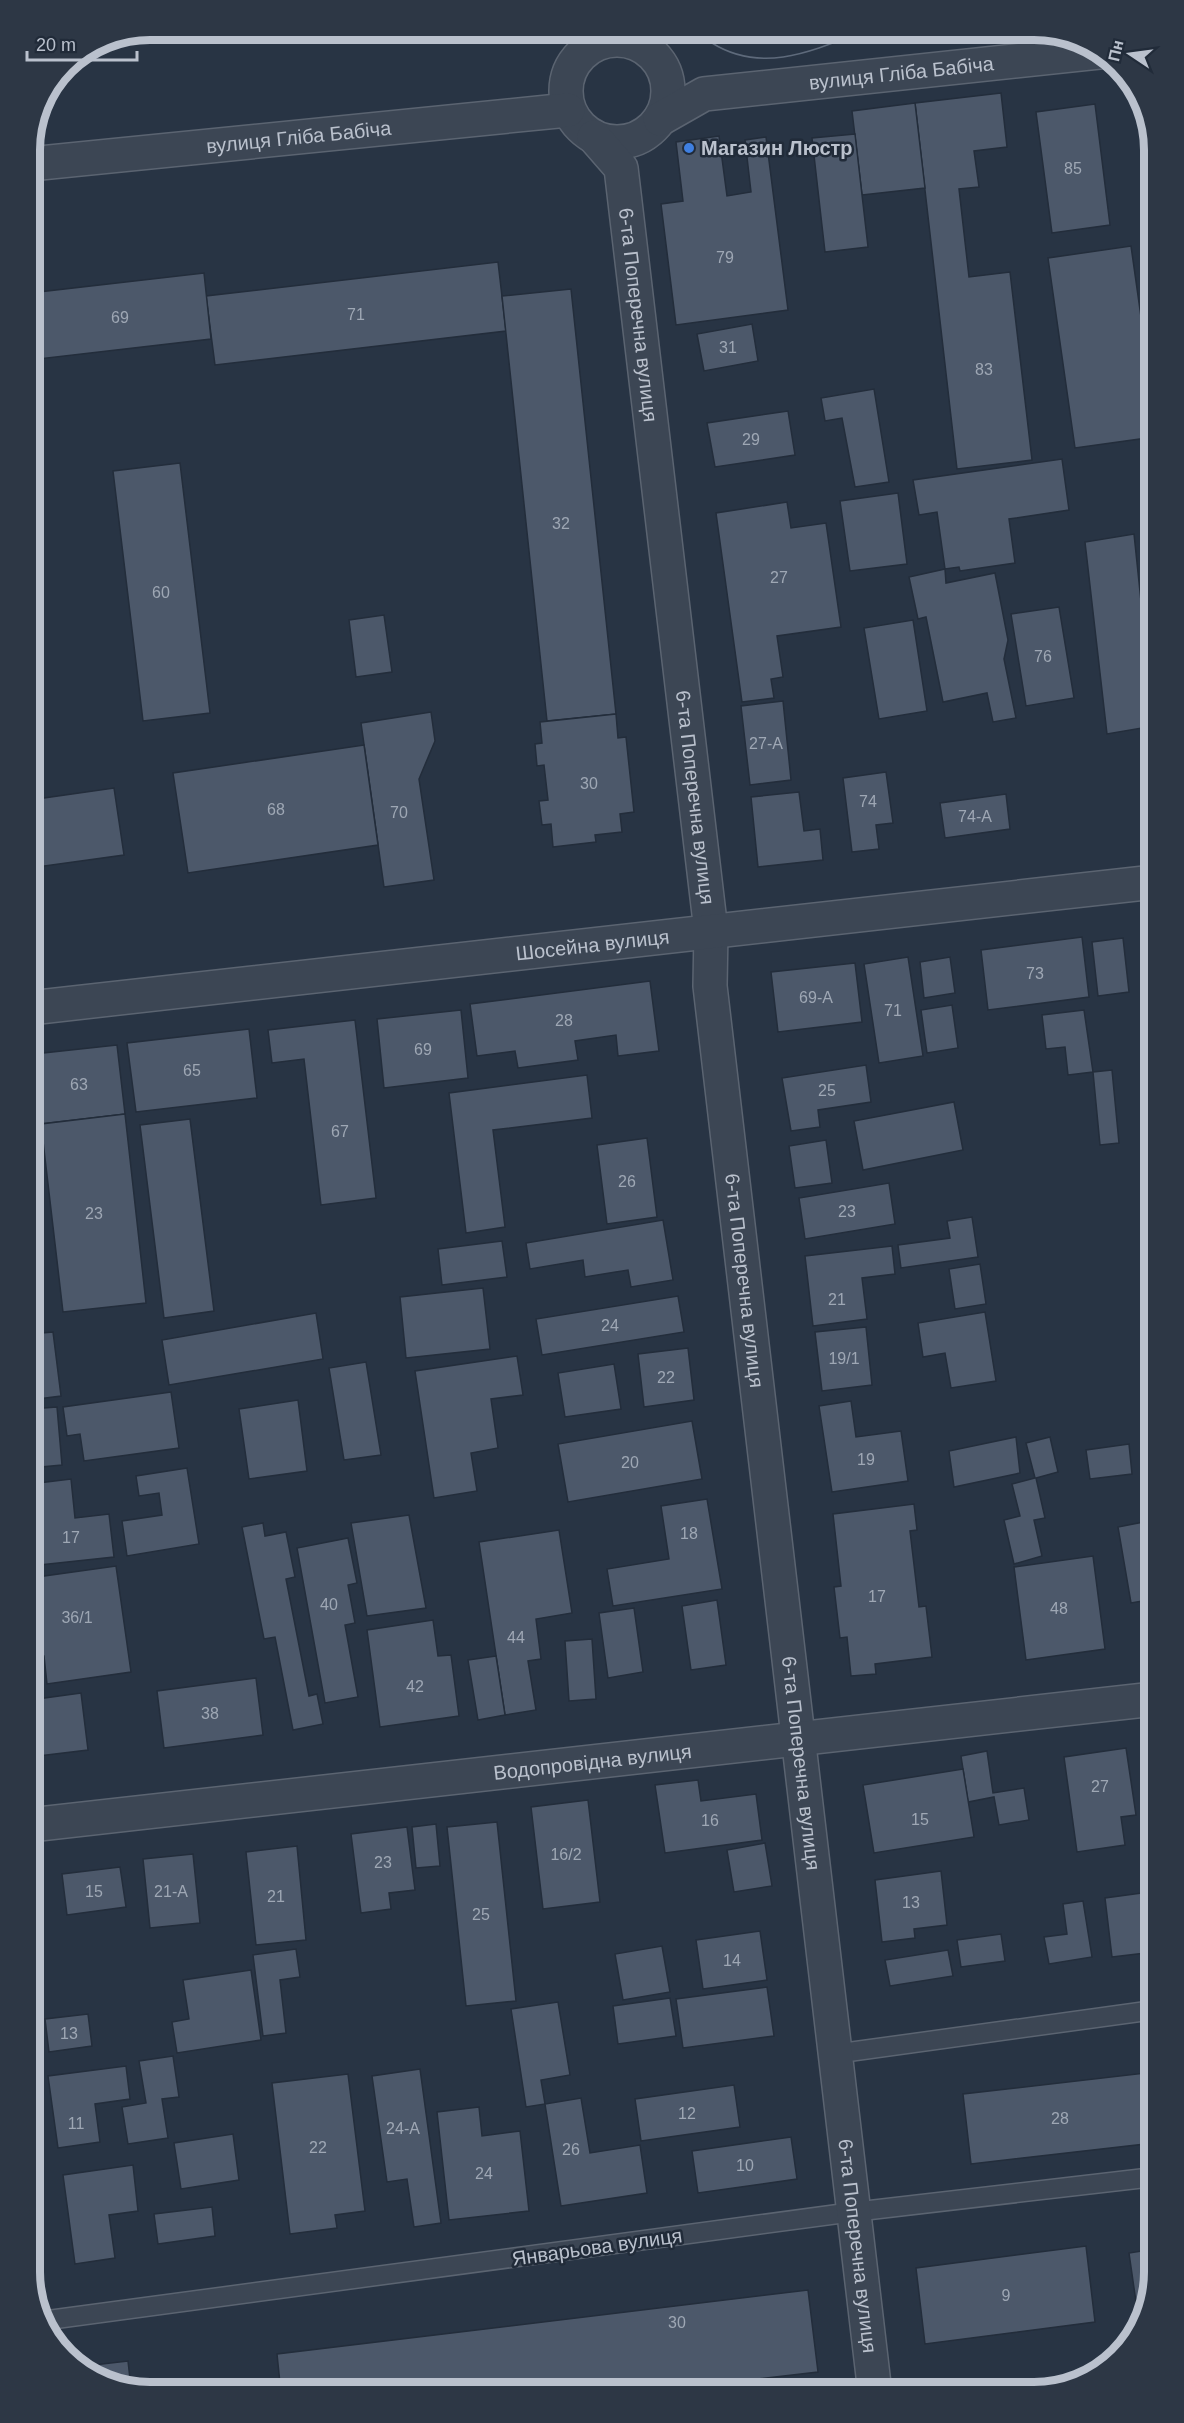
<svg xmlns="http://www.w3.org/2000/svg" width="1184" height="2423" font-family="Helvetica,sans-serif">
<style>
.building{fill:#4c586a;stroke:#232d3b;stroke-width:1.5}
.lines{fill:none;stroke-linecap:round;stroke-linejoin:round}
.service-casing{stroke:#5b6471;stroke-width:21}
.minor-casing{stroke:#5b6471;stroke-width:36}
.tertiary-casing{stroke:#5b6471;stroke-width:36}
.service{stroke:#3c4654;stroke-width:18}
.minor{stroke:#3c4654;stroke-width:33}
.tertiary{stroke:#3c4654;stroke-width:33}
.tram{stroke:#5e6a7b;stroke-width:1.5}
.shop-dot{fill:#3f7fe0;stroke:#212b39;stroke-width:2}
.labels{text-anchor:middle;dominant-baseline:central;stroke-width:5;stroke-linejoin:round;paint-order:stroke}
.number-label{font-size:16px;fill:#9ea7b4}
.street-label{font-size:20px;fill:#bac1cd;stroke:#212b39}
.poi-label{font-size:20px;font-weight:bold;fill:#bac1cd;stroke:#212b39;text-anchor:start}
.rim{fill:none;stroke:#bac1cd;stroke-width:8}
</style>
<rect width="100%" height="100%" fill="#283444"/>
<!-- building -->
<g class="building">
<path d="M152,30H245L153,41Z"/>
<path d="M718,30H738L737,38L722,32Z"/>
<path d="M753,30H817L778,41L765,42L751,41Z"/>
<path d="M105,39H107L104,51L82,54Z"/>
<path d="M1001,93L1007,147L974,151L979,187L959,189L969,277L1010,272L1032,460L957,469L915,103Z"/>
<path d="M1138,96L1145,105L1154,151V211L1151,212L1136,97Z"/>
<path d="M915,103L925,188L862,195L852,111Z"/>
<path d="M1095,104L1110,225L1052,233L1036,112Z"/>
<path d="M855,134L868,247L825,252L812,138Z"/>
<path d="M719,136L727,196L751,192L745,140L766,137L788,310L676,325L661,204L683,201L676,142Z"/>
<path d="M1131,246L1154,409V437L1075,448L1048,258Z"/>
<path d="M498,262L506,331L215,365L206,296Z"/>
<path d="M204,273L211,339L30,360V293Z"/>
<path d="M571,289L616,714L547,721L502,296Z"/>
<path d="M752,324L758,361L704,371L697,334Z"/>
<path d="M874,389L889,482L855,487L842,418L825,421L821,398Z"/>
<path d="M788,411L795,455L715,467L707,423Z"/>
<path d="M1062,459L1069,510L1009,519L1015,563L960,571L959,567L945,569L937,512L919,515L913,480Z"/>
<path d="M180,463L210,713L143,721L113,471Z"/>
<path d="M898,493L907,564L850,571L840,501Z"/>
<path d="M787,502L791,528L826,523L841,627L777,636L783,677L771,679L774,698L742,702L716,513Z"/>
<path d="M1134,534L1154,726L1107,734L1085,542Z"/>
<path d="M945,569L946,583L995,573L1008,640L1004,659L1016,718L993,722L987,693L943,702L926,617L918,619L909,577Z"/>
<path d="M1059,607L1074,698L1026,706L1011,614Z"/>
<path d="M384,615L392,672L356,677L349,620Z"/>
<path d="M913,620L927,711L879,719L864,628Z"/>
<path d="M783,701L791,780L750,785L741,706Z"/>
<path d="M431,712L435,741L419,779L434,880L384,887L361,723Z"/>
<path d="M616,714L618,738L626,737L634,812L620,814L622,832L595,835L596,842L553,847L551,824L542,825L539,801L548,800L544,765L537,766L535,744L542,743L540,722Z"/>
<path d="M364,745L378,845L188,873L173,773Z"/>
<path d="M886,772L893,823L876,825L879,849L852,852L843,778Z"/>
<path d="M114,788L124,855L30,868V800Z"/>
<path d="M799,792L804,831L820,829L823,860L758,867L751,797Z"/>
<path d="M1006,794L1010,829L945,838L940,803Z"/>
<path d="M1082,937L1089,997L988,1010L981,950Z"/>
<path d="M1123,938L1129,992L1098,996L1092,942Z"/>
<path d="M908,957L923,1056L879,1063L864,964Z"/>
<path d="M950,957L955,993L924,998L920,962Z"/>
<path d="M855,963L862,1022L778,1032L771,972Z"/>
<path d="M650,981L659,1051L618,1056L616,1035L575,1041L578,1060L518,1068L515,1051L477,1056L470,1004Z"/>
<path d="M952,1005L958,1048L927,1053L921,1010Z"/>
<path d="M461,1010L468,1078L384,1088L377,1019Z"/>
<path d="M1084,1010L1093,1072L1068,1075L1065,1047L1046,1049L1042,1015Z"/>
<path d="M355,1020L376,1198L321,1205L304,1059L272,1063L268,1030Z"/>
<path d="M249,1029L257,1098L136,1112L127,1043Z"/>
<path d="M117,1045L125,1114L41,1124L34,1054Z"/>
<path d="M866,1065L871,1102L818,1110L820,1127L791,1131L782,1078Z"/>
<path d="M1112,1070L1119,1143L1100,1145L1093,1072Z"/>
<path d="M587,1075L592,1118L493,1130L505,1227L466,1233L449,1093Z"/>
<path d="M954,1102L963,1150L863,1170L854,1121Z"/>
<path d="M125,1114L146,1303L63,1312L41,1124Z"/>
<path d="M190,1119L214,1311L164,1318L140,1125Z"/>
<path d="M647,1138L657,1217L607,1224L597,1145Z"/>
<path d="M826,1140L832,1183L795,1188L789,1146Z"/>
<path d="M889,1183L895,1224L805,1239L799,1198Z"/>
<path d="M972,1217L978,1257L901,1268L898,1245L950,1238L947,1221Z"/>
<path d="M663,1220L673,1280L631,1287L628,1270L585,1277L583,1260L530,1269L526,1243Z"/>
<path d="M502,1241L507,1277L442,1285L438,1249Z"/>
<path d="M892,1246L895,1274L862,1278L867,1319L813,1326L805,1256Z"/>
<path d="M980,1264L986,1304L955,1309L949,1269Z"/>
<path d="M483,1288L490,1349L406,1358L400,1297Z"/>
<path d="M678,1296L684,1332L542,1355L536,1319Z"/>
<path d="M985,1312L996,1381L951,1388L945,1353L923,1357L918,1323Z"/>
<path d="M316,1313L323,1359L169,1385L162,1340Z"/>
<path d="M866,1327L872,1385L822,1391L815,1332Z"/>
<path d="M53,1332L61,1396L30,1400V1334Z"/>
<path d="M688,1348L694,1400L644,1407L638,1354Z"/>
<path d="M517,1356L523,1395L491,1399L498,1448L471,1453L477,1491L434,1498L415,1371Z"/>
<path d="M366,1362L381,1455L344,1460L329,1368Z"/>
<path d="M614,1364L621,1409L565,1417L558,1373Z"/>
<path d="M171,1392L179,1448L84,1461L80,1434L67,1436L63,1407Z"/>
<path d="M298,1400L307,1471L249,1479L239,1409Z"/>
<path d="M851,1401L856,1437L901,1431L908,1481L832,1492L819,1406Z"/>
<path d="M57,1407L62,1465L30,1468V1409Z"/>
<path d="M692,1421L702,1479L568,1502L558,1444Z"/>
<path d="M1016,1437L1020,1473L954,1487L949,1451Z"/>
<path d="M1050,1437L1058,1472L1036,1478L1045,1518L1034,1520L1042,1556L1014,1564L1004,1520L1020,1516L1012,1484L1035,1478L1026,1443Z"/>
<path d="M1129,1444L1132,1474L1090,1479L1086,1450Z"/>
<path d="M187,1468L199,1544L127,1556L122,1521L162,1515L159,1493L139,1496L136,1476Z"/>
<path d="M71,1479L75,1518L109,1514L114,1557L30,1566V1484Z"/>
<path d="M707,1499L722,1589L613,1606L607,1569L669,1559L661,1506Z"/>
<path d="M914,1504L917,1530L910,1531L919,1607L926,1606L932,1657L875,1664L876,1674L851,1676L847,1637L840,1638L834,1587L841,1586L833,1514Z"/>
<path d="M409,1515L426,1608L367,1616L351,1523Z"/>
<path d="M1154,1520V1599L1131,1603L1118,1527Z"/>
<path d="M263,1523L265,1536L286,1532L295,1577L286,1579L309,1696L317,1694L323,1724L293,1730L275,1637L264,1639L242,1527Z"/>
<path d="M559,1530L572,1613L536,1619L541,1659L528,1661L536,1710L505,1715L479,1542Z"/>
<path d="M348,1538L357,1583L348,1585L355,1623L345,1625L358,1697L325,1703L297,1548Z"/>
<path d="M1093,1556L1105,1649L1026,1660L1014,1567Z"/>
<path d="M116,1566L131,1672L47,1684L44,1656L30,1658V1578Z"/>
<path d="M717,1600L726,1665L691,1670L682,1606Z"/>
<path d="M634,1608L643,1672L608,1678L599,1613Z"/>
<path d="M433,1620L438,1656L451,1655L459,1716L380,1727L367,1630Z"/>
<path d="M592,1639L596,1699L569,1701L565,1641Z"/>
<path d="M496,1656L505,1715L478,1720L468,1660Z"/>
<path d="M256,1678L263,1735L164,1748L157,1691Z"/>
<path d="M81,1693L88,1750L30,1757V1700Z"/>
<path d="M1126,1748L1136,1815L1121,1817L1125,1845L1077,1852L1064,1757Z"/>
<path d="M987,1751L993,1793L1024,1788L1029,1820L999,1825L994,1797L968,1802L961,1756Z"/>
<path d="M963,1769L974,1837L874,1853L863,1785Z"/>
<path d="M698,1780L701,1801L756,1794L762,1840L665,1853L655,1785Z"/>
<path d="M588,1800L600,1902L543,1909L531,1807Z"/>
<path d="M497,1822L516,2001L466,2006L447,1827Z"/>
<path d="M436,1824L440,1866L416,1868L412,1827Z"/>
<path d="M407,1827L415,1890L389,1893L391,1909L361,1913L351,1834Z"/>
<path d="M765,1843L772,1886L734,1892L727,1850Z"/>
<path d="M297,1846L306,1940L256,1945L246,1852Z"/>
<path d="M193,1854L200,1923L150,1928L143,1859Z"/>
<path d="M120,1867L126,1907L67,1915L62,1874Z"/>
<path d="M941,1871L947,1925L914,1929L915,1938L882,1942L875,1880Z"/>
<path d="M1149,1892L1154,1952L1112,1957L1105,1898Z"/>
<path d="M1083,1901L1092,1957L1049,1964L1044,1937L1067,1934L1063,1904Z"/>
<path d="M760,1931L767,1980L703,1989L696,1940Z"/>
<path d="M1001,1934L1005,1961L961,1967L957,1940Z"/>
<path d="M662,1946L670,1992L623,2000L615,1954Z"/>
<path d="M296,1949L300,1977L280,1980L286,2033L263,2036L253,1955Z"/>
<path d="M948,1950L953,1976L890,1986L885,1960Z"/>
<path d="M251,1970L261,2040L177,2053L172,2022L189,2019L183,1980Z"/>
<path d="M767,1987L774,2036L683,2048L676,1999Z"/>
<path d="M670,1998L676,2036L618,2044L613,2006Z"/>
<path d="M558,2002L570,2075L541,2080L545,2104L526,2107L511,2009Z"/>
<path d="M88,2014L92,2046L49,2052L45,2019Z"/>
<path d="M173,2056L179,2097L162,2099L168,2138L128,2144L122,2107L146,2103L139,2061Z"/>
<path d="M126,2066L130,2099L95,2104L100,2142L58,2148L48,2076Z"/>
<path d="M420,2069L441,2223L414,2227L407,2179L387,2182L372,2076Z"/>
<path d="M1154,2072V2143L971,2164L963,2094Z"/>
<path d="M348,2074L365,2211L335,2215L337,2228L290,2234L272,2083Z"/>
<path d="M734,2085L740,2127L641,2141L635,2099Z"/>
<path d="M581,2098L590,2153L640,2145L647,2193L561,2206L545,2104Z"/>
<path d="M479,2107L482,2136L520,2131L529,2211L449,2220L437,2112Z"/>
<path d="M233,2134L239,2180L181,2189L174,2143Z"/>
<path d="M791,2137L797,2179L698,2193L692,2151Z"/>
<path d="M133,2165L138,2211L109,2215L115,2258L75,2264L63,2175Z"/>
<path d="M212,2207L215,2236L158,2244L154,2214Z"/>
<path d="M1086,2246L1095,2322L925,2344L916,2268Z"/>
<path d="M1154,2249V2273L1139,2323L1129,2253Z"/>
<path d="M808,2290L818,2372L640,2393H281L277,2354Z"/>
<path d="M128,2361L131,2388L76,2367Z"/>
<path d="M1089,2376L1079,2384L1031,2393L1030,2383Z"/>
</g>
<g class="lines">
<defs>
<g id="service">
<path d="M610,39V30"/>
<path d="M834,2054L1154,2010"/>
<path d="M41,2321L853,2212L1154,2177"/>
</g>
<g id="minor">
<circle cx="617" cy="91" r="51"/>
<path id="s1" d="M660,119L704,94L1099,52"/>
<path id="s2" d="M594,137L621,168L711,931L710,986L875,2393"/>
<path id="s3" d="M30,164L568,110"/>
<path id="s4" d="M30,1825L1154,1699"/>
</g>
<g id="tertiary">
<path id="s5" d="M30,1008L1154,882"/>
</g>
</defs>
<!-- service casing -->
<use href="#service" class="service-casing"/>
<!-- minor casing -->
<use href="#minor" class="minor-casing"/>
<!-- tertiary casing -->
<use href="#tertiary" class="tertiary-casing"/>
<!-- service -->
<use href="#service" class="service"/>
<!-- minor -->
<use href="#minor" class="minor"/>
<!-- tertiary -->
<use href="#tertiary" class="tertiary"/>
<!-- tram -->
<path class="tram" d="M693,30C699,36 706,39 712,43C763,75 815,50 866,30"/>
</g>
<!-- markers -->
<circle class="shop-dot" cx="689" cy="148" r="6"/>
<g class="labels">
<!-- number labels -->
<g class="number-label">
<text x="1073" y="168">85</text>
<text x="725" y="257">79</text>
<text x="356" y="314">71</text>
<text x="120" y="317">69</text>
<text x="728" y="347">31</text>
<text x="984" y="369">83</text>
<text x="751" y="439">29</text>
<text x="561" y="523">32</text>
<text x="779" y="577">27</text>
<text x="161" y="592">60</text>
<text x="1043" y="656">76</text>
<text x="766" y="743">27-А</text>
<text x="589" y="783">30</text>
<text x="868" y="801">74</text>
<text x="276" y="809">68</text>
<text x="399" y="812">70</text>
<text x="975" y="816">74-А</text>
<text x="1035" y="973">73</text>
<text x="816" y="997">69-А</text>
<text x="893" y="1010">71</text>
<text x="564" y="1020">28</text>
<text x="423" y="1049">69</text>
<text x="192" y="1070">65</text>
<text x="79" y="1084">63</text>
<text x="827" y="1090">25</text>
<text x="340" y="1131">67</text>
<text x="627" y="1181">26</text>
<text x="847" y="1211">23</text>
<text x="94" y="1213">23</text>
<text x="837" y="1299">21</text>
<text x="610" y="1325">24</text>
<text x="844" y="1358">19/1</text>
<text x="666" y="1377">22</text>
<text x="866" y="1459">19</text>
<text x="630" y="1462">20</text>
<text x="689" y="1533">18</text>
<text x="71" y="1537">17</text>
<text x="877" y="1596">17</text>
<text x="329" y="1604">40</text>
<text x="1059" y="1608">48</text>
<text x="77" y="1617">36/1</text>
<text x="516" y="1637">44</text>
<text x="415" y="1686">42</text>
<text x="210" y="1713">38</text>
<text x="1100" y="1786">27</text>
<text x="920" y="1819">15</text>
<text x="710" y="1820">16</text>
<text x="566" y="1854">16/2</text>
<text x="383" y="1862">23</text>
<text x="94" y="1891">15</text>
<text x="171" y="1891">21-А</text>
<text x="276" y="1896">21</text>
<text x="911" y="1902">13</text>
<text x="481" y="1914">25</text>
<text x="732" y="1960">14</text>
<text x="69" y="2033">13</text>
<text x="687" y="2113">12</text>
<text x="1060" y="2118">28</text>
<text x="76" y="2123">11</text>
<text x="403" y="2128">24-А</text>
<text x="318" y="2147">22</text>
<text x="571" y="2149">26</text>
<text x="745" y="2165">10</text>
<text x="484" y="2173">24</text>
<text x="1006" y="2295">9</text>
<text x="677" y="2322">30</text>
</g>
<!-- street labels -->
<g class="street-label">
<text stroke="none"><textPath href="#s1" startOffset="249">вулиця Гліба Бабіча</textPath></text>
<text stroke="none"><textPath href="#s3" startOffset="270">вулиця Гліба Бабіча</textPath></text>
<text stroke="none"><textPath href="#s2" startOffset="189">6-та Поперечна вулиця</textPath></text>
<text stroke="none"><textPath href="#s2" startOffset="675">6-та Поперечна вулиця</textPath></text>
<text stroke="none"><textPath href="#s5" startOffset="566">Шосейна вулиця</textPath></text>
<text stroke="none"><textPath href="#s2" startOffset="1161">6-та Поперечна вулиця</textPath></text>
<text stroke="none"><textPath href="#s4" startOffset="566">Водопровідна вулиця</textPath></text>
<text stroke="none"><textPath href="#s2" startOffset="1647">6-та Поперечна вулиця</textPath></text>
<text stroke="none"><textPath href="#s2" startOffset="2133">6-та Поперечна вулиця</textPath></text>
<text transform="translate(597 2247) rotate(-8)">Январьова вулиця</text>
</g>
<!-- poi labels -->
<g class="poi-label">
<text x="701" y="148">Магазин Люстр</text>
</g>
</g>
<!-- crop -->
<path d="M0 0H1184V2423H0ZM150 40H1034A110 110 0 0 1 1144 150V2272A110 110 0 0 1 1034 2382H150A110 110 0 0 1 40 2272V150A110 110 0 0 1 150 40Z" fill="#2d3745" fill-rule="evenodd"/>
<path class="rim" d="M150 40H1034A110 110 0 0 1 1144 150V2272A110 110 0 0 1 1034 2382H150A110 110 0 0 1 40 2272V150A110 110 0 0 1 150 40Z"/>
<!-- north arrow -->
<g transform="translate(1130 54) rotate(283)" stroke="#212b39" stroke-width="4.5" paint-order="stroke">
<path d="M0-4.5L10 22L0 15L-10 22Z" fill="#bac1cd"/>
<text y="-9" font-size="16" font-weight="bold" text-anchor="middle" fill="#bac1cd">Пн</text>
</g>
<!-- scale -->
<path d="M27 51v9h110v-9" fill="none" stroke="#bac1cd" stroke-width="3"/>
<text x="36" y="51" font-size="18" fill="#bac1cd" stroke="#212b39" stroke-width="4.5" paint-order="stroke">20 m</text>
</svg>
